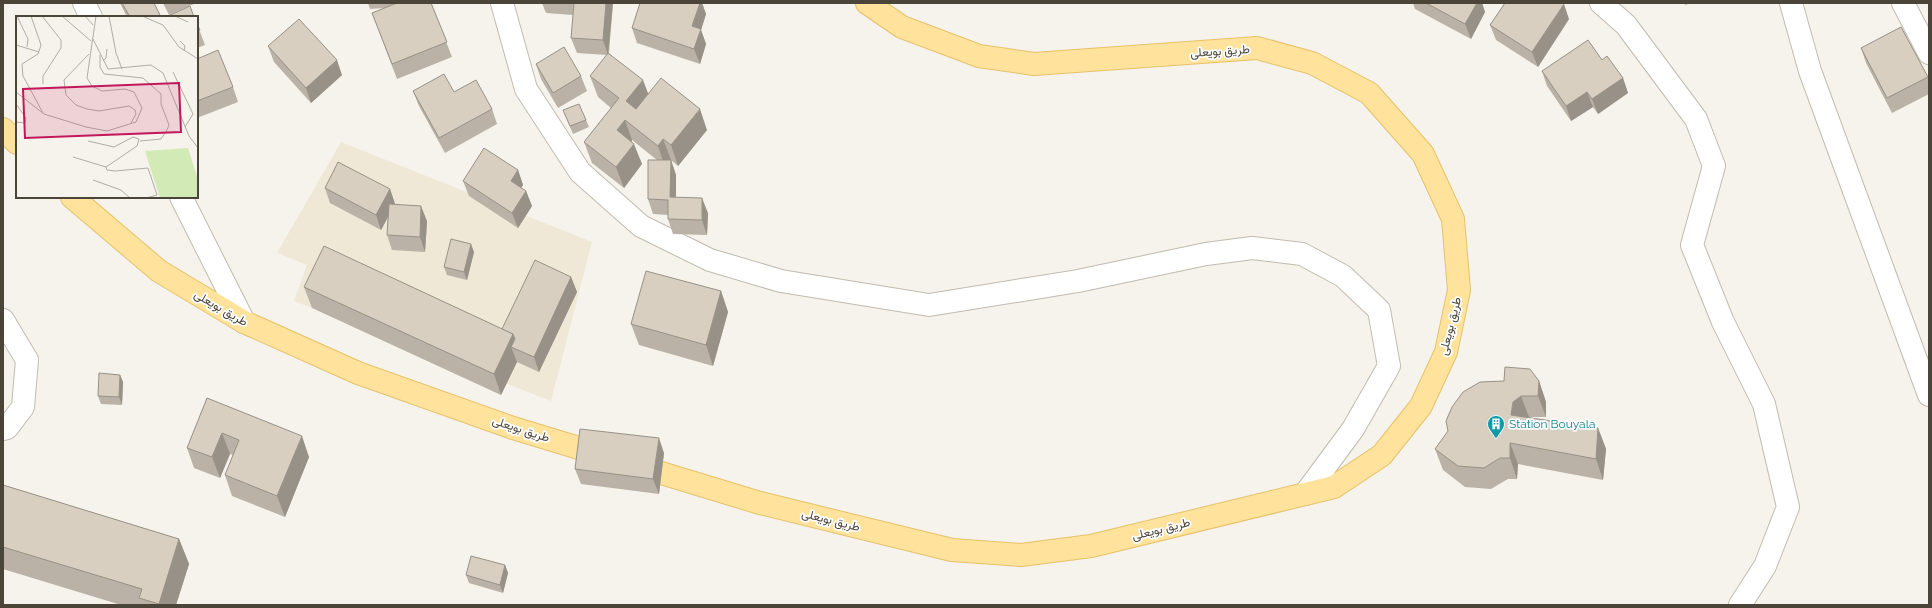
<svg xmlns="http://www.w3.org/2000/svg" width="1932" height="608" font-family="Raleway,Vazirmatn,sans-serif">
<style>
.education{fill:#efe8d6}
.lines{fill:none;stroke-linecap:round;stroke-linejoin:round}
.minor-casing{stroke:#c2bbae;stroke-width:24}
.major-casing{stroke:#e6c16a;stroke-width:24}
.minor{stroke:#fff;stroke-width:22}
.major{stroke:#ffe39c;stroke-width:22}
.wall{fill:#bab2a6}
.shaded-wall{fill:#979187}
.building{fill:#d8cfc1;stroke:#979187}
.labels{text-anchor:middle;dominant-baseline:central;stroke-width:3.5;stroke-linejoin:round;paint-order:stroke}
.street-label{font-size:12px;fill:#4b4439;stroke:#fff}
.culture-label{font-size:12px;fill:#0d838f;stroke:#fff;text-anchor:start}
.inset-road{fill:none;stroke:#b2ada4;stroke-width:1}
.view{fill:#c2185b;fill-opacity:0.15;stroke:#c2185b;stroke-width:2}
.inset-edge{fill:none;stroke:#4b4439;stroke-width:2}
</style>
<rect width="100%" height="100%" fill="#f6f3ec"/>
<!-- education -->
<path class="education" d="M341,142L592,242L551,401L294,301L307,265L277,253Z"/>
<g class="lines">
<defs>
<g id="minor">
<path d="M84,3L91,17"/>
<path d="M502,3L526,89L580,172L641,226L710,260L781,281L929,305L1078,281L1206,254L1252,248L1302,254L1343,276L1379,310L1389,366L1353,429L1305,494"/>
<path d="M1601,3L1626,25L1696,119L1714,166L1692,245L1723,322L1764,404L1788,507L1765,566L1740,605"/>
<path d="M1791,3L1810,71L1929,395"/>
<path d="M1903,3L1929,53"/>
<path d="M181,197L244,322"/>
<path d="M3,320L27,360L23,407L7,428L3,429"/>
</g>
<g id="major">
<path d="M3,129L17,143"/>
<path d="M72,197L159,271L244,322L358,373L513,428L760,503L952,550L1021,555L1091,546L1334,487L1382,455L1421,406L1446,352L1459,290L1453,219L1423,154L1369,93L1312,63L1257,48L1034,64L979,56L902,27L867,3"/>
</g>
</defs>
<!-- minor casing -->
<use href="#minor" class="minor-casing"/>
<!-- major casing -->
<use href="#major" class="major-casing"/>
<!-- minor -->
<use href="#minor" class="minor"/>
<!-- major -->
<use href="#major" class="major"/>
</g>
<!-- wall -->
<g class="wall">
<path d="M120,3H154L161,17H127Z"/>
<path d="M163,3H196L169,15Z"/>
<path d="M368,3H431L452,57L397,79L372,13L385,8L370,9Z"/>
<path d="M542,3H613L609,53L648,95L707,130L678,166L671,160L676,175V198L708,213L707,235L673,234L668,219V215L653,214L648,199L657,160L632,140V142L642,164L624,188L592,163L584,142L611,108L598,97L590,76L607,55L577,53L571,38L573,15L546,13Z"/>
<path d="M640,3H702L706,14L701,30L706,44L700,64L637,43L632,28Z"/>
<path d="M1413,3H1482L1485,12L1471,39L1415,9Z"/>
<path d="M1684,3H1693L1685,5Z"/>
<path d="M1569,19L1538,67L1496,40L1490,25Z"/>
<path d="M197,24L205,45L197,48Z"/>
<path d="M268,46L342,75L311,103L274,62Z"/>
<path d="M1861,48L1928,77L1929,80V94L1892,113L1866,63Z"/>
<path d="M197,59L233,87L238,102L197,118Z"/>
<path d="M1602,60L1623,78L1628,93L1598,114L1593,107L1571,121L1547,86L1542,71Z"/>
<path d="M536,64L581,76L587,91L558,108L541,79Z"/>
<path d="M413,91L454,92L492,109L497,124L445,153L419,106Z"/>
<path d="M563,110L586,120L589,127L573,134Z"/>
<path d="M518,170L523,185L521,188L526,191L532,206L518,228L469,196L463,181Z"/>
<path d="M325,188L390,189L395,204L427,221L425,252L392,250L387,235L388,217L381,230L330,203Z"/>
<path d="M474,252L467,280L447,275L444,267Z"/>
<path d="M571,277L577,292L539,372L517,362L501,395L312,308L304,287L502,329Z"/>
<path d="M721,291L728,312L713,366L639,345L631,324Z"/>
<path d="M120,375L123,382L122,405L101,404L98,396Z"/>
<path d="M1539,381L1546,402V417H1527L1598,428L1606,449L1603,480L1518,464L1517,479H1508L1491,489L1465,487L1443,470L1435,449Z"/>
<path d="M207,398L309,457L285,517L232,496L225,475L233,455L230,454L220,478L194,468L187,448Z"/>
<path d="M664,453L659,494L581,484L575,469Z"/>
<path d="M3,485L179,539L189,564L176,605H121L3,569Z"/>
<path d="M505,565L508,573L503,593L469,583L466,575Z"/>
</g>
<!-- shaded-wall -->
<g class="shaded-wall">
<path d="M606,3H613L608,55L603,40Z"/>
<path d="M700,3H702L706,14L701,30L706,44L700,64L694,49L692,26Z"/>
<path d="M1477,3H1482L1485,12L1471,39L1465,24Z"/>
<path d="M1564,4L1569,19L1538,67L1532,52Z"/>
<path d="M337,60L342,75L311,103L306,88Z"/>
<path d="M1623,78L1628,93L1598,114L1592,99Z"/>
<path d="M643,80L651,101L634,122L626,101Z"/>
<path d="M1587,92L1593,107L1571,121L1566,106Z"/>
<path d="M700,109L707,130L678,166L671,145Z"/>
<path d="M625,120L632,140L624,151L617,130Z"/>
<path d="M663,139L671,160L665,167L658,146Z"/>
<path d="M634,144L642,164L624,188L616,167Z"/>
<path d="M671,160L676,175V212L670,197Z"/>
<path d="M518,170L523,185L516,196L511,181Z"/>
<path d="M390,189L395,204L381,230L376,215Z"/>
<path d="M526,191L532,206L518,228L512,213Z"/>
<path d="M702,198L708,213L707,235L702,220Z"/>
<path d="M421,206L427,221L425,252L420,237Z"/>
<path d="M471,244L474,252L467,280L464,272Z"/>
<path d="M571,277L577,292L539,372L534,357Z"/>
<path d="M721,291L728,312L713,366L706,345Z"/>
<path d="M513,334L519,350L511,347L517,362L501,395L494,374Z"/>
<path d="M120,375L123,382L122,405L119,397Z"/>
<path d="M1539,381L1546,402V417L1538,396Z"/>
<path d="M1521,396L1529,417L1521,422L1511,415L1513,402Z"/>
<path d="M1598,428L1606,449L1603,480L1596,459Z"/>
<path d="M222,433L230,454L220,478L212,457Z"/>
<path d="M302,436L309,457L285,517L277,496Z"/>
<path d="M659,438L664,453L659,494L653,479Z"/>
<path d="M1510,443L1518,464L1517,479L1510,458Z"/>
<path d="M179,539L189,564L176,605H159V604Z"/>
<path d="M505,565L508,573L503,593L500,585Z"/>
</g>
<!-- building -->
<g class="building">
<path d="M122,3H154L160,15L156,17H130Z"/>
<path d="M397,3H431L447,42L392,64L372,13Z"/>
<path d="M574,3H606L603,40L571,38Z"/>
<path d="M640,3H700L692,26L701,29L694,49L632,28Z"/>
<path d="M1426,3H1477L1465,24Z"/>
<path d="M1505,3H1562L1564,4L1532,52L1490,25Z"/>
<path d="M190,6L194,17H166Z"/>
<path d="M299,19L337,60L306,88L268,46Z"/>
<path d="M197,24L200,30L197,31Z"/>
<path d="M1901,27L1928,77L1887,98L1861,48Z"/>
<path d="M1588,40L1602,60L1607,56L1623,78L1592,99L1587,92L1566,106L1542,71Z"/>
<path d="M564,47L581,76L553,93L536,64Z"/>
<path d="M218,50L233,87L197,101V59Z"/>
<path d="M608,53L643,80L626,101L636,109L661,78L700,109L671,145L663,139L658,146L625,120L617,130L634,144L616,167L584,142L619,98L590,76Z"/>
<path d="M444,74L454,92L476,80L492,109L439,138L413,91Z"/>
<path d="M579,104L586,120L570,126L563,110Z"/>
<path d="M484,148L518,170L511,181L526,191L512,213L463,181Z"/>
<path d="M648,160H671L670,197L702,198V220L668,219V200L648,199Z"/>
<path d="M338,162L390,189L376,215L325,188Z"/>
<path d="M389,204L421,206L420,237L387,235Z"/>
<path d="M451,239L471,244L464,272L444,267Z"/>
<path d="M324,246L513,334L494,374L304,287Z"/>
<path d="M535,260L571,277L534,357L511,347L515,339L513,334L502,329Z"/>
<path d="M646,271L721,291L706,345L631,324Z"/>
<path d="M1505,367L1530,369L1539,381L1538,396H1521L1513,402L1511,415L1598,428L1596,459L1510,443V458H1500L1484,468L1458,466L1435,449L1448,431L1446,421L1452,407L1463,392L1480,382L1504,381Z"/>
<path d="M99,373L120,375L119,397L98,396Z"/>
<path d="M207,398L302,436L277,496L225,475L239,440L222,433L212,457L187,448Z"/>
<path d="M580,429L659,438L653,479L575,469Z"/>
<path d="M3,485L179,539L159,604L139,598L142,589L3,547Z"/>
<path d="M471,556L505,565L500,585L466,575Z"/>
</g>
<!-- icons -->
<defs>
<symbol id="building-pin" viewBox="-11 -11 22 30"><path d="M0 17L-7.5 6A9.5 9.5 0 1 1 7.5 6Z" fill="#0f9aa8" stroke="#fff"/><path d="M-4-6H4V6H1V3H-1V6H-4ZM-2.5-4.3h1.7v1.8h-1.7ZM.8-4.3h1.7v1.8H.8ZM-2.5-1h1.7V.8h-1.7ZM.8-1h1.7V.8H.8Z" fill="#fff"/></symbol>
</defs>
<g fill-rule="evenodd">
<use href="#building-pin" x="1486" y="414" width="20" height="27"/>
</g>
<g class="labels">
<!-- street labels -->
<g class="street-label">
<text transform="translate(1220 51) rotate(-4)">طريق بويعلى</text>
<text transform="translate(221 308) rotate(30)">طريق بويعلى</text>
<text transform="translate(1450 326) rotate(-76)">طريق بويعلى</text>
<text transform="translate(521 429) rotate(18)">طريق بويعلى</text>
<text transform="translate(831 520) rotate(14)">طريق بويعلى</text>
<text transform="translate(1161 529) rotate(-14)">طريق بويعلى</text>
</g>
<!-- culture labels -->
<g class="culture-label">
<text x="1509" y="424">Station Bouyala</text>
</g>
</g>
<!-- overview -->
<g transform="translate(16 16)">
<rect width="182" height="182" fill="#f6f3ec"/>
<path d="M172,132L182,164V182H144L129,135Z" fill="#d2eab5"/>
<path class="inset-road" d="M1,0L12,23L11,31M15,0L25,29L22,38L6,48L7,60L27,97M26,0L45,24V32L27,60V68M46,0L75,25M69,0L77,9M93,0L100,37L106,53M126,0L147,9L163,31L182,43M159,0L172,6M77,23L92,53L135,49L147,57L173,120L182,132M164,25L169,30L168,35M0,29L23,36M73,38L48,64L50,79L60,89L71,93L83,95L113,90L119,94L120,98L115,107M84,39V51L88,58L127,62L145,78V88L153,109L151,114L145,123L124,125M87,45L90,42L91,33M157,56L177,98L169,111M0,76L28,98L70,111L91,115L120,106L126,92L118,76L109,73L86,75L76,70L71,62L80,0M0,88L10,102L9,107L0,106M72,125L98,131L117,121L123,123L121,130L90,151L91,154L99,155L132,152L141,179L130,182M57,141L90,151M77,164L105,174L114,182"/>
<path class="view" d="M163,67L165,116L9,122L7,73Z"/>
<rect width="182" height="182" class="inset-edge"/>
</g>
<!-- border -->
<rect width="1932" height="608" fill="none" stroke="#4b4439" stroke-width="8"/>
</svg>
